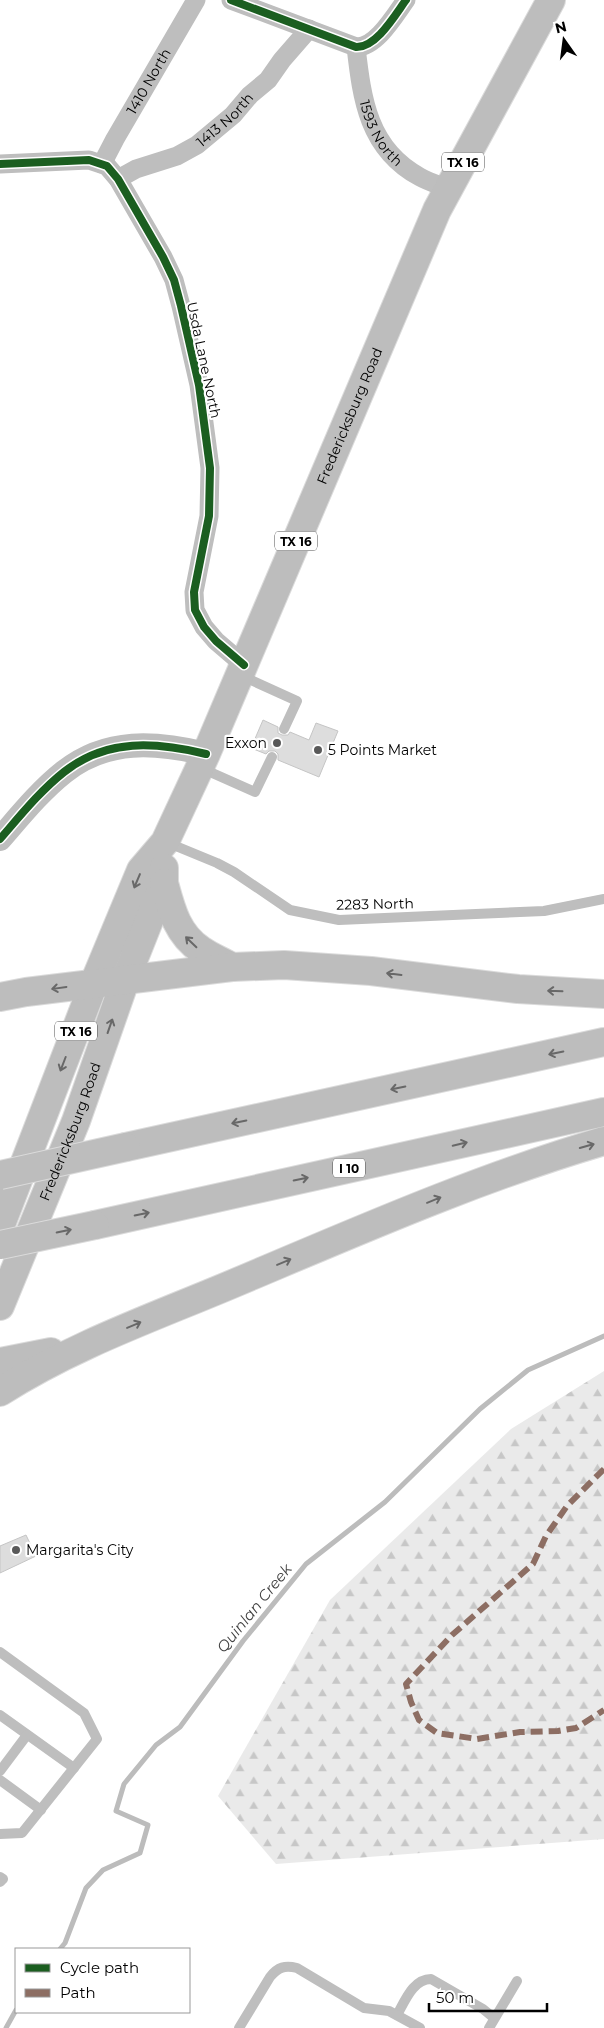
<svg xmlns="http://www.w3.org/2000/svg" width="604" height="2028" font-family="Montserrat,sans-serif">
<style>
.forest{fill:url(#forest-firs)}
.lines{fill:none;stroke-linecap:round;stroke-linejoin:round}
.stream{stroke:#bcbcbc;stroke-width:5}
.building{fill:#ddd;stroke:#c5c5c5}
.primary-casing{stroke:#dbdbdb;stroke-width:30}
.motorway-casing{stroke:#dbdbdb;stroke-width:30}
.service{stroke:#bebebe;stroke-width:10}
.minor{stroke:#bebebe;stroke-width:19}
.tertiary{stroke:#bebebe;stroke-width:24}
.primary{stroke:#bdbdbd;stroke-width:28}
.motorway{stroke:#bdbdbd;stroke-width:28}
.motorway-bridge-casing{stroke:#dbdbdb;stroke-width:30;stroke-linecap:butt}
.motorway-bridge{stroke:#bdbdbd;stroke-width:28}
.quiet{stroke:#8d6e63;stroke-width:6;stroke-dasharray:12 6;stroke-linecap:butt}
.cycleway-casing{stroke:#fff;stroke-width:11}
.cycleway{stroke:#1b5e20;stroke-width:8}
.oneway{stroke:#686868}
.poi-dot{fill:#595959;stroke:#fff;stroke-width:2}
.labels{text-anchor:middle;dominant-baseline:central;stroke-width:4.5;stroke-linejoin:round;paint-order:stroke}
.shield{fill:#fff;stroke:#4c4c4c;stroke-width:1}
.shield-label{font-size:12px;font-weight:bold;fill:#000}
.street-label{font-size:14px;fill:#000;stroke:#fff}
.poi-label{font-size:14px;fill:#000;stroke:#fff;text-anchor:start}
.water-label{font-size:15px;font-style:italic;fill:#414141;stroke:#fff}
</style>
<defs>
<pattern id="forest-firs" width="22" height="20" patternUnits="userSpaceOnUse" patternTransform="scale(1.25)"><rect width="22" height="20" fill="#eaeaea"/><path d="M5 1l3.5 6h-7zM16 11l3.5 6h-7z" fill="#c7c7c7"/></pattern>
</defs>
<rect width="100%" height="100%" fill="#fff"/>
<!-- forest -->
<path class="forest" d="M604,1371V1839L276,1864L218,1796L330,1600L511,1429Z"/>
<g class="lines">
<!-- stream -->
<g class="stream">
<path d="M60,1949L65,1943L86,1888L103,1870L140,1853L148,1825L116,1811L124,1784L156,1745L180,1727L243,1641L306,1564L385,1502L480,1409L528,1370L604,1336"/>
<path d="M6,2028L16,2010"/>
</g>
</g>
<!-- building -->
<g class="building">
<path d="M263,720L278,727V733L282,735H288L290,732L309,740L316,723L338,731L319,777L278,760V754L275,751H269L266,754L251,748Z"/>
<path d="M26,1535L36,1556L0,1573V1546Z"/>
</g>
<g class="lines">
<defs>
<g id="primary">
<path id="s4" d="M0,1227L94,983L141,870L165,842L206,754L437,210L551,0"/>
<path id="s5" d="M0,1306L76,1121L125,981L164,883V868"/>
</g>
<g id="motorway">
<path d="M164,883C171,909 177,934 201,950C211,957 222,961 232,967"/>
<path d="M0,997L26,992L232,967L284,965L371,971L518,989L604,994"/>
<path d="M126,1147L604,1042"/>
<path d="M95,1225L604,1112"/>
<path d="M0,1362L51,1352"/>
<path d="M0,1392C73,1345 157,1316 237,1282C358,1231 478,1178 604,1141"/>
</g>
</defs>
<!-- primary casing -->
<use href="#primary" class="primary-casing"/>
<!-- motorway casing -->
<use href="#motorway" class="motorway-casing"/>
<!-- service -->
<g class="service">
<path d="M240,675L297,701L284,729"/>
<path d="M201,768L255,792L272,757"/>
<path d="M166,842L217,863L234,872L290,910L339,920L544,911L604,899"/>
<path d="M0,1652L84,1713L97,1739L22,1833L0,1834"/>
<path d="M0,1715L74,1768"/>
<path d="M0,1771L27,1735"/>
<path d="M0,1780L41,1810"/>
<path d="M0,1877L3,1879L0,1882"/>
<path d="M397,2015C405,2001 413,1979 431,1979L483,2009L494,2018"/>
<path d="M239,2028L270,1977C278,1967 285,1965 297,1968L364,2008L389,2011L420,2028"/>
<path d="M489,2028L517,1981"/>
</g>
<!-- minor -->
<g class="minor">
<path d="M231,0L356,47C376,48 395,15 406,0"/>
<path id="s1" d="M356,47C362,99 368,149 420,177C429,182 439,185 449,189"/>
<path d="M0,164L89,160L107,166L118,179L163,257L174,280L181,306L199,385L210,468L209,516L194,592L195,610L204,627L216,641L244,665"/>
<path id="s2" d="M102,164L115,139L196,0"/>
<path id="s3" d="M118,179L136,169L177,156L197,145L233,115L250,95L268,80L282,60L309,29"/>
</g>
<!-- tertiary -->
<path class="tertiary" d="M0,839C20,816 40,791 64,772C107,738 156,742 206,754"/>
<!-- primary -->
<use href="#primary" class="primary"/>
<!-- motorway -->
<use href="#motorway" class="motorway"/>
<defs>
<g id="motorway-bridge">
<path d="M0,1175L126,1147"/>
<path d="M0,1245L95,1225"/>
</g>
</defs>
<!-- motorway-bridge casing -->
<use href="#motorway-bridge" class="motorway-bridge-casing"/>
<!-- motorway-bridge -->
<use href="#motorway-bridge" class="motorway-bridge"/>
<!-- quiet -->
<path class="quiet" d="M604,1469L567,1506L546,1536L533,1564L452,1635L406,1684L411,1702L419,1720L437,1733L477,1739L520,1732L558,1731L576,1728L604,1710"/>
<defs>
<g id="cycleway">
<path d="M231,0L356,47C376,48 395,15 406,0"/>
<path d="M0,164L89,160L107,166L118,179L163,257L174,280L181,306L199,385L210,468L209,516L194,592L195,610L204,627L216,641L244,665"/>
<path d="M0,839C20,816 40,791 64,772C107,738 156,742 206,754"/>
</g>
</defs>
<!-- cycleway casing -->
<use href="#cycleway" class="cycleway-casing"/>
<!-- cycleway -->
<use href="#cycleway" class="cycleway"/>
</g>
<!-- one-way arrows -->
<defs><path id="oneway-shaft" d="M-6 0H5M1.5-3L5.5 0L1.5 3" fill="none" stroke-width="1.6" stroke-linecap="round" stroke-linejoin="round" transform="scale(1.25)"/></defs>
<g class="oneway">
<use href="#oneway-shaft" transform="translate(137 881) rotate(113)"/>
<use href="#oneway-shaft" transform="translate(191 942) rotate(-136)"/>
<use href="#oneway-shaft" transform="translate(394 974) rotate(-173)"/>
<use href="#oneway-shaft" transform="translate(59 988) rotate(172)"/>
<use href="#oneway-shaft" transform="translate(555 991) rotate(-178)"/>
<use href="#oneway-shaft" transform="translate(110 1026) rotate(-71)"/>
<use href="#oneway-shaft" transform="translate(556 1053) rotate(168)"/>
<use href="#oneway-shaft" transform="translate(63 1064) rotate(111)"/>
<use href="#oneway-shaft" transform="translate(398 1088) rotate(168)"/>
<use href="#oneway-shaft" transform="translate(239 1122) rotate(168)"/>
<use href="#oneway-shaft" transform="translate(460 1144) rotate(-13)"/>
<use href="#oneway-shaft" transform="translate(587 1146) rotate(-16)"/>
<use href="#oneway-shaft" transform="translate(301 1179) rotate(-12)"/>
<use href="#oneway-shaft" transform="translate(434 1200) rotate(-22)"/>
<use href="#oneway-shaft" transform="translate(142 1214) rotate(-12)"/>
<use href="#oneway-shaft" transform="translate(64 1231) rotate(-12)"/>
<use href="#oneway-shaft" transform="translate(284 1262) rotate(-23)"/>
<use href="#oneway-shaft" transform="translate(134 1325) rotate(-23)"/>
</g>
<!-- markers -->
<g class="poi-dot">
<circle cx="277" cy="743" r="5"/>
<circle cx="318" cy="750" r="5"/>
<circle cx="16" cy="1550" r="5"/>
</g>
<g class="labels">
<!-- shield labels -->
<g class="shield">
<rect x="442" y="152.5" width="42" height="19" rx="4"/>
<rect x="275" y="531.5" width="42" height="19" rx="4"/>
<rect x="55" y="1021.5" width="42" height="19" rx="4"/>
<rect x="333" y="1158.5" width="32" height="19" rx="4"/>
</g>
<g class="shield-label">
<text x="463" y="162">TX 16</text>
<text x="296" y="541">TX 16</text>
<text x="76" y="1031">TX 16</text>
<text x="349" y="1168">I 10</text>
</g>
<!-- street labels -->
<g class="street-label">
<text stroke="none"><textPath href="#s2" startOffset="95">1410 North</textPath></text>
<text stroke="none"><textPath href="#s3" startOffset="124">1413 North</textPath></text>
<text stroke="none"><textPath href="#s1" startOffset="91">1593 North</textPath></text>
<text transform="translate(204 360) rotate(78)">Usda Lane North</text>
<text stroke="none"><textPath href="#s4" startOffset="885">Fredericksburg Road</textPath></text>
<text transform="translate(375 904) rotate(-1)">2283 North</text>
<text stroke="none"><textPath href="#s5" startOffset="188">Fredericksburg Road</textPath></text>
</g>
<!-- poi labels -->
<g class="poi-label">
<text x="267" y="743" text-anchor="end">Exxon</text>
<text x="328" y="750">5 Points Market</text>
<text x="26" y="1550">Margarita's City</text>
</g>
<!-- water labels -->
<g class="water-label">
<text transform="translate(254 1608) rotate(-51)">Quinlan Creek</text>
</g>
</g>
<!-- legend -->
<rect x="15" y="1948" width="175" height="65" fill="#ffffff" stroke="#999999"/>
<rect x="25" y="1964" width="25" height="8" fill="#1b5e20" stroke="#999999"/>
<text x="60" y="1973" font-size="15" fill="#000000">Cycle path</text>
<rect x="25" y="1989" width="25" height="8" fill="#8d6e63" stroke="#999999"/>
<text x="60" y="1998" font-size="15" fill="#000000">Path</text>
<!-- north arrow -->
<g transform="translate(564 40) rotate(346)" stroke="#ffffff" stroke-width="4" paint-order="stroke">
<path d="M0-4L9 19L0 12L-9 19Z" fill="#000000"/>
<text y="-8" font-size="14" font-weight="bold" text-anchor="middle" fill="#000000">N</text>
</g>
<!-- scale -->
<path d="M429 2003v8h118v-8" fill="none" stroke="#000000" stroke-width="2.5"/>
<text x="436" y="2003" font-size="15" fill="#000000" stroke="#ffffff" stroke-width="4" paint-order="stroke">50 m</text>
</svg>
